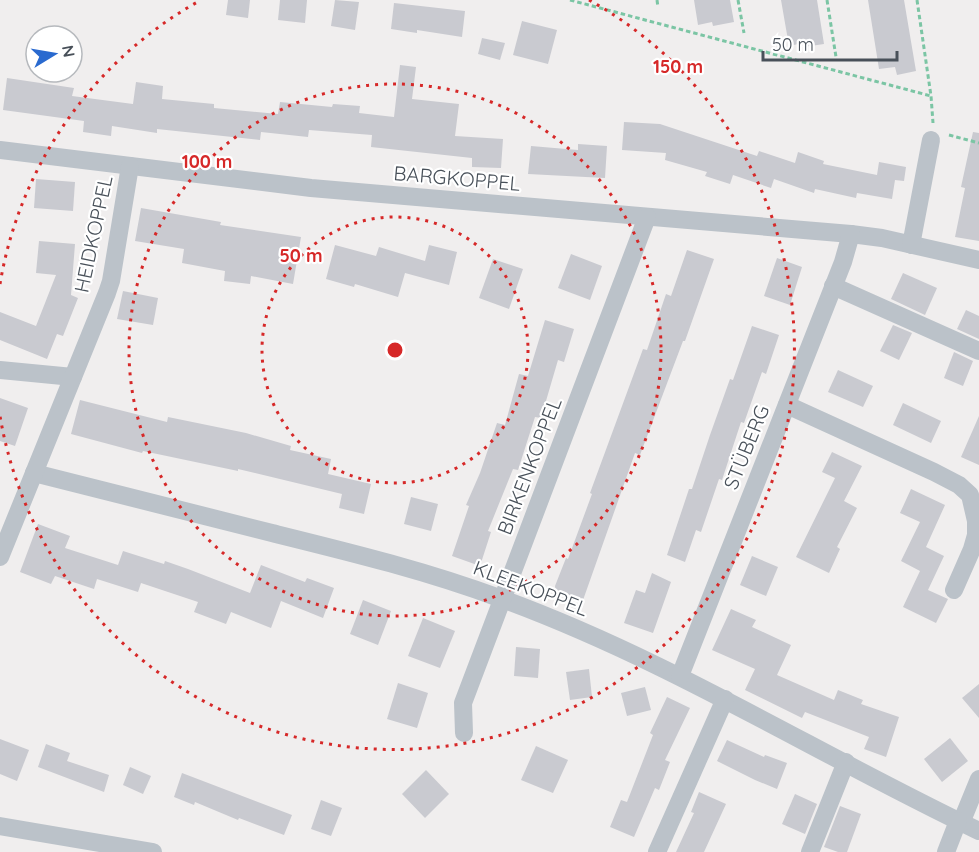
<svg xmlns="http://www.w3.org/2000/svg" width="979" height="852" font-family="Quicksand,sans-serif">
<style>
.building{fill:#c9cad0}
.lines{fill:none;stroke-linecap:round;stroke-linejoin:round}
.path{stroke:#7bc5a4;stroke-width:3;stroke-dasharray:4.5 3;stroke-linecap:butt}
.minor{stroke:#bbc2c9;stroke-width:18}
.ring{fill:none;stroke:#d62828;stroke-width:3;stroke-dasharray:3 6}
.labels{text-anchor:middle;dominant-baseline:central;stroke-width:4.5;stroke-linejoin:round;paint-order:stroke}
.street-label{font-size:20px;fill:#485059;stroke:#fff}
.centre{fill:#d62828;stroke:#fff;stroke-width:3}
.ring-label{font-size:18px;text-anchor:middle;font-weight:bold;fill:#d62828;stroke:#fff;stroke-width:4.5;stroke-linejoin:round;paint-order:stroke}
</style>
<rect width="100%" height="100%" fill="#f0eeee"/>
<!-- building -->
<g class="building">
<path d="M228,0H250L248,18L226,15Z"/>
<path d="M280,0H307L305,23L278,20Z"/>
<path d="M335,0L359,2L355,30L331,26Z"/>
<path d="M694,0H730L734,22L713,26L712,22L698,25Z"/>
<path d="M781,0H817L824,44L804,47L803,43L789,46Z"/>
<path d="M868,0H904L916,71L897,75L895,67L879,69Z"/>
<path d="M394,3L465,11L462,37L417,30V33L391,29Z"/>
<path d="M522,21L557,30L548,64L513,55Z"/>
<path d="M482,38L505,43L500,60L478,54Z"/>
<path d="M400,65L416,67L412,99L459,104L455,136L503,139L501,168L472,167V158L371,147L372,135L309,130L308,137L261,132L260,140L157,129V133L112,126L111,136L83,132L84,121L3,110L7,78L74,88L72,96L133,104L136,82L163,86L162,99L214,104V108L278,114L280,102L332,107L333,104L360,106L359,113L394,117Z"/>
<path d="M624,122L660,124L757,156L759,151L795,163L798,152L824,161L823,164L877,175L879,162L906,167L904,181L895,180L892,199L857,193L856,198L815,189L814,193L774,179L771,188L733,175L730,184L705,176L707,172L665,160L666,153L622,150Z"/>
<path d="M973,132L979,133V241L955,237L965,188L961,187Z"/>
<path d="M578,144L607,146L605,178L528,174L531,146L578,150Z"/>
<path d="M36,179L75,182L73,211L34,208Z"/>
<path d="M141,208L221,222L220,225L301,237L293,284L251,276L250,284L224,281L225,271L182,263L184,249L135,241Z"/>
<path d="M39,241L75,244L71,295L78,298L63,336L57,334L47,359L0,340V312L36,326L56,275L36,273Z"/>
<path d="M335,245L376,256L379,247L425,261L429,245L457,252L449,285L405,273L398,297L355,284L354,287L326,279Z"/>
<path d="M687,250L714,259L685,341H683L640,455L635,453L582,603L556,594L555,586L566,558L568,559L592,494L590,493L643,349L647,350L666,294L671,296Z"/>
<path d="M571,254L602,266L590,300L558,288Z"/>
<path d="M777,258L802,267L790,305L764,296Z"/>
<path d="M493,259L523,269L509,309L479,298Z"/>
<path d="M903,273L937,288L925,315L891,299Z"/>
<path d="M123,291L158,298L153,325L117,319Z"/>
<path d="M966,310L979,316V339L957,329Z"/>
<path d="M545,320L574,329L564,362L558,360L541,418L535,417L518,470L513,469L488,531L491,532L480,566L452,556L469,506L466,505L480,473L497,423L505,425L519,374L528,376Z"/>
<path d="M893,325L912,333L899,360L880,351Z"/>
<path d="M752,326L779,335L766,374L762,372L744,423L741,422L722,480L719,479L701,532L696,530L685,562L667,555L689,489H692L710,435L730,379L733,380Z"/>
<path d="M954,352L973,361L963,386L944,378Z"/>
<path d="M838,370L873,386L863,407L828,392Z"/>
<path d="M0,398L28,408L15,446L0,441Z"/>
<path d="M80,400L167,422L168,417L246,433L291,446L290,450L331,459L328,474L371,484L364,514L339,508L342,494L238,469V471L143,451L142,453L71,434Z"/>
<path d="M903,403L941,421L931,443L893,425Z"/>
<path d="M979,416V465L961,457Z"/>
<path d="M832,452L862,466L844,501L857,508L837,547L840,549L829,573L796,557L835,478L822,472Z"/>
<path d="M911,489L945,505L926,547L944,556L928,590L948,599L936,623L903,607L920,571L901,561L920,522L900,513Z"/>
<path d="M411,497L438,504L431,531L404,524Z"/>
<path d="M38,524L70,536L65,548L118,565L123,551L164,564L165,561L188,569L250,593L261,565L305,582L307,578L334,588L323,618L281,601L271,628L231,612L226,624L194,612L198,602L141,583L138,592L97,579L94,589L55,576L51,584L20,572Z"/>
<path d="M752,556L778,567L766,596L740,585Z"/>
<path d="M652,573L671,582L653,633L624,623L636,590L645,593Z"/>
<path d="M363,600L391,611L378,645L350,634Z"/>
<path d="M731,609L756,620L752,627L791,645L777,675L834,700L838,690L863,700L861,704L899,717L886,757L864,749L869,737L805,712L802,718L745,690L755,669L712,650Z"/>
<path d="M423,618L455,631L440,668L408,656Z"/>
<path d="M516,647L540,649L538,678L514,676Z"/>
<path d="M589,669L592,697L570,700L566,672Z"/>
<path d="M398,683L428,693L417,728L387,719Z"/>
<path d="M979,684V718L962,698Z"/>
<path d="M645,687L651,710L627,716L621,693Z"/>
<path d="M667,697L690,708L665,760L670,762L659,790L655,788L634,837L610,827L621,800L627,802L653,735L650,733Z"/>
<path d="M950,738L968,761L942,782L924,759Z"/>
<path d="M0,739L29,750L17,781L0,774Z"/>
<path d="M727,740L764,757L765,755L787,763L777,789L755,780L717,761Z"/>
<path d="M46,744L70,753L67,761L109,775L104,792L38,767Z"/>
<path d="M536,746L568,760L553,793L521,780Z"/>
<path d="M130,767L151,776L143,794L123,785Z"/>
<path d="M426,770L449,794L425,818L402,794Z"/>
<path d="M182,773L292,815L284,835L239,818L238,820L195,802L194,805L174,797Z"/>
<path d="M699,792L726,804L704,852H676L694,813L691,812Z"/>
<path d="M795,794L817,804L805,834L782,824Z"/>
<path d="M321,800L342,808L331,836L311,829Z"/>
<path d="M840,806L861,814L847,852H838L824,847Z"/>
</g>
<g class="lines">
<!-- path -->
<g class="path">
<path d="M570,0L931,96"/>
<path d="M657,0L658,7"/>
<path d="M738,0L744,33"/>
<path d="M827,0L836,57"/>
<path d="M917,0L931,96L933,123"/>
<path d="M949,135L979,143"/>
</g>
<!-- minor -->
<g class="minor">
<path d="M0,150L311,188L851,234L882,238L979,260"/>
<path d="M911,245L931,140"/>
<path d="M833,286L979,351"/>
<path d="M0,370L73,377"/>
<path d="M787,405L934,472L959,485L970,495L976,521V535L972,549L954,590"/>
<path d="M34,473C113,493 193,513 272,533C349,552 427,571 502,599C669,660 819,755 979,831"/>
<path d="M0,557L107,293L111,281L130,166"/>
<path d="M680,676L843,262L851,234"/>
<path d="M464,733L463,703L647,217"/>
<path d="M961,823L979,779"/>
<path d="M0,826L153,852"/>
<path d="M657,852L725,699"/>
<path d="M810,852L846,762"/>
<path d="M946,852L958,821"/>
</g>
</g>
<!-- distance rings -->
<g class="ring">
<circle cx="395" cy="350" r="133"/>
<circle cx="395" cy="350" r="266"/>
<path d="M0 284A400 400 0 0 1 201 0M589 0A400 400 0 1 1 0 416"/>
</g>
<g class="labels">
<!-- street labels -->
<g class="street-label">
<text transform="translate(457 178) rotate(5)">BARGKOPPEL</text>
<text transform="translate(93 234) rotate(-78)">HEIDKOPPEL</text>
<text transform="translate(746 447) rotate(-68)">STÜBERG</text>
<text transform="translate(529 466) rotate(-69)">BIRKENKOPPEL</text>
<text transform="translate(531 588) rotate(21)">KLEEKOPPEL</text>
</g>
</g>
<circle cx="395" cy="350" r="9" class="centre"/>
<g class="ring-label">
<text x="678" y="73">150 m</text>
<text x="207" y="168">100 m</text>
<text x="301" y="262">50 m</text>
</g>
<!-- north arrow -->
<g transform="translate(54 54) rotate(79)"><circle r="28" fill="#ffffff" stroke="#b6b9bd" stroke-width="1.5"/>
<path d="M0-4.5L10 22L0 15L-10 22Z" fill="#2a6acf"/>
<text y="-9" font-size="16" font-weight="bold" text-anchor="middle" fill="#485059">N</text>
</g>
<!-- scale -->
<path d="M763 51v9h134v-9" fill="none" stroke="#485059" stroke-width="3"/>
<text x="772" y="51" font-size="18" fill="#485059" stroke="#ffffff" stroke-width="4.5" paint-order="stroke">50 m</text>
</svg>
